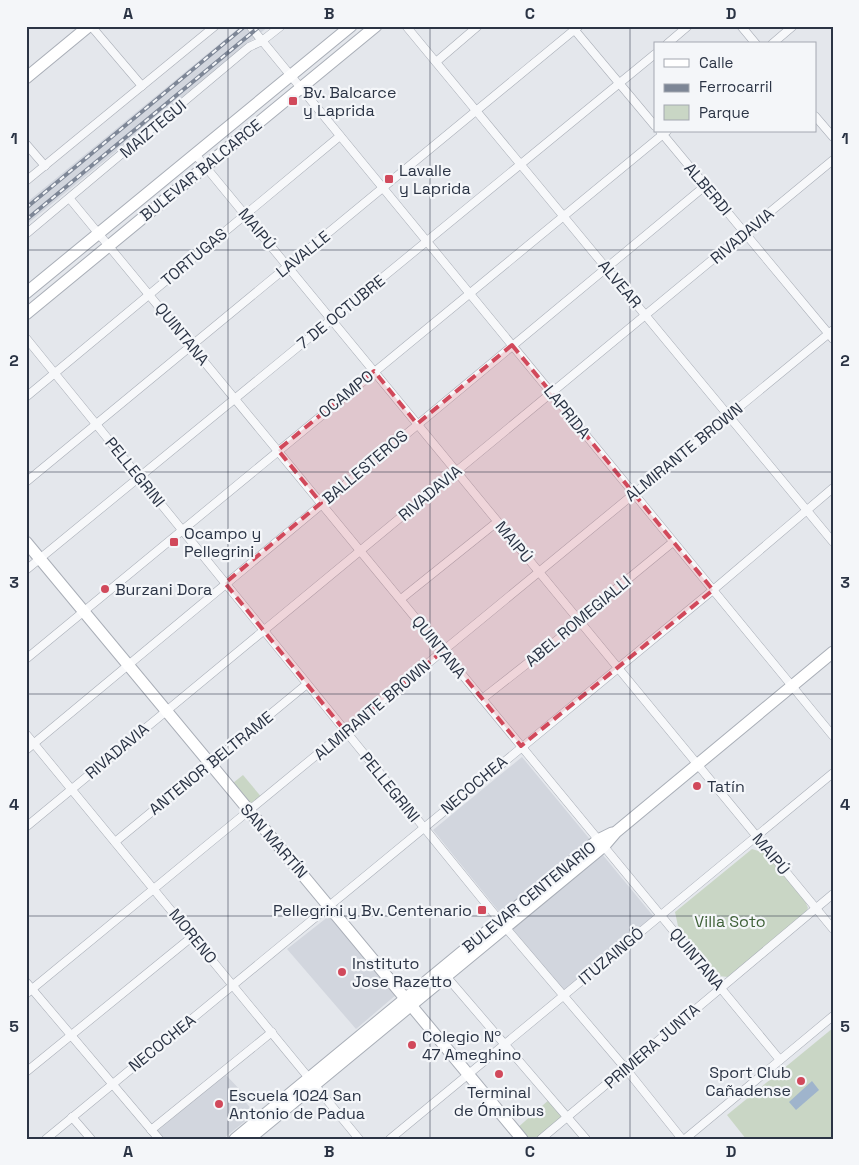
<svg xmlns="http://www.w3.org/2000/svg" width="859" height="1165" font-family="'Space Grotesk',sans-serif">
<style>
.built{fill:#d2d6de}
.green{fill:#c9d6c5}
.water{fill:#9fb4cc}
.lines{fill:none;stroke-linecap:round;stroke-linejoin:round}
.street-casing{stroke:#a9aeb7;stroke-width:9}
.secondary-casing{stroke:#a9aeb7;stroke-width:13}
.street{stroke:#f7f8fa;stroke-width:8}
.secondary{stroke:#fff;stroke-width:11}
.rail-casing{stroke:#7d8696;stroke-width:4}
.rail{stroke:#f4f6f9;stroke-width:2;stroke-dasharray:5.5;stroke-linecap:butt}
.marked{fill:#d1495b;fill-opacity:0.2;stroke:#d1495b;stroke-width:4;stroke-dasharray:10 6;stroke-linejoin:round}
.grid{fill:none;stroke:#2b3445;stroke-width:1;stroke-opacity:0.55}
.poi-dot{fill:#d1495b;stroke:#f4f6f9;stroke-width:2}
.labels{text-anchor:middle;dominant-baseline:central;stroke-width:4.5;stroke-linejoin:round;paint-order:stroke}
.poi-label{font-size:16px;fill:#2b3445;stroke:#f4f6f9;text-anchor:start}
.street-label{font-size:16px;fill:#2b3445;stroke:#f4f6f9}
.park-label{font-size:16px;fill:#3f6138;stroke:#f4f6f9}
.neatline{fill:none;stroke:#2b3445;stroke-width:2}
.grid-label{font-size:16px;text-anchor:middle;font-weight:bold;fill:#2b3445}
</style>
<rect width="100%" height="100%" fill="#e4e7ec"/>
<!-- built -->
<g class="built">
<path d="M241,26H269L26,225V203Z"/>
<path d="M522,757L654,917L563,991L433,830Z"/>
<path d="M329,916L397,994L356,1029L287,949Z"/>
<path d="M225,1074L243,1093L240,1096L255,1113L223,1139H162L156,1132Z"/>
</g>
<!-- green -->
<g class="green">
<path d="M243,775L263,799L248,811L228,787Z"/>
<path d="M752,849L765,853L805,901L808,908L805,913L728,977L719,976L678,926L675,912Z"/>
<path d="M833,1028V1139H746L727,1115Z"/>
<path d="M551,1098L568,1117L541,1139H522L515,1130Z"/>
</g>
<!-- water -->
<path class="water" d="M812,1081L819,1090L796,1110L789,1102Z"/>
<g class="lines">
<defs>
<g id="street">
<path d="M91,26L142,86"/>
<path d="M250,26L833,736"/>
<path d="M406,26L833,542"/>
<path d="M741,26L756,44"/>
<path d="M573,28L655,126"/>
<path d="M667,44L688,26"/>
<path d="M772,44L793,26"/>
<path d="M436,62L478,26"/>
<path d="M815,116L833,137"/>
<path d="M660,131L833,339"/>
<path d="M26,144L45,166"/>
<path d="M195,154L833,929"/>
<path d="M26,181L215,26"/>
<path d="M70,199L780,1060"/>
<path d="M26,234L249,47L262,41L281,26"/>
<path d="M26,338L500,921L626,1069L682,1139"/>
<path d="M26,397L340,136"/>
<path d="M26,482L579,26"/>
<path d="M26,570L655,54"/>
<path d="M401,599L497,522"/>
<path d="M26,659L667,131"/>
<path d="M482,699L580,622L583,616L673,542"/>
<path d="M26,734L359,1139"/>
<path d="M26,750L705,186"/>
<path d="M26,827L833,160"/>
<path d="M115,842L307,684"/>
<path d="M446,976L586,1139"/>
<path d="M26,982L159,1139"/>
<path d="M26,994L833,330"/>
<path d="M26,1072L193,936"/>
<path d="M72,1117L91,1139"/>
<path d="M151,1130L272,1032"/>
<path d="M46,1139L713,590L833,488"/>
<path d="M390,1139L833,773"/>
<path d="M541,1139L833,894"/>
<path d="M685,1139L833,1016"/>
</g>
<g id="secondary">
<path d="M26,78L89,26"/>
<path d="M26,293L351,26"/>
<path d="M26,314L376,26"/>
<path d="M26,542L522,1139"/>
<path d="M235,1139L598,840L612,833"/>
<path d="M249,1139L604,846L616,832L833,652"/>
</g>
</defs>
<!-- street casing -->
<use href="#street" class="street-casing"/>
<!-- secondary casing -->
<use href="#secondary" class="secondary-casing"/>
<!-- street -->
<use href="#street" class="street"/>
<!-- secondary -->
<use href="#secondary" class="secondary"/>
<defs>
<g id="rail">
<path d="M26,208L245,26"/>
<path d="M26,220L260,26"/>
</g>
</defs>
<!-- rail casing -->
<use href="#rail" class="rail-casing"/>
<!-- rail -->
<use href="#rail" class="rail"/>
</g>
<!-- marked area -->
<path class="marked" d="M512,345L713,590L521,746L443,651L345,731L225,583L321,503L278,450L374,371L417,424Z"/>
<!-- grid -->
<path class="grid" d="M228,26V1139M430,26V1139M630,26V1139M26,250H833M26,472H833M26,694H833M26,916H833"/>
<!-- markers -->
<g class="poi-dot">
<rect x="288" y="96" width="10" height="10" rx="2.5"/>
<rect x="384" y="174" width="10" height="10" rx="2.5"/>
<rect x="169" y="537" width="10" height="10" rx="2.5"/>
<circle cx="105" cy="589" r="5"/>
<circle cx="697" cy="786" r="5"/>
<rect x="477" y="905" width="10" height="10" rx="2.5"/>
<circle cx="342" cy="972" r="5"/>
<circle cx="412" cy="1045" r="5"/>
<circle cx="499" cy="1074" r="5"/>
<circle cx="801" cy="1081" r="5"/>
<circle cx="219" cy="1104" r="5"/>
</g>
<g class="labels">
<!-- poi labels -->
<g class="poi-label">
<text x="303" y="92">Bv. Balcarce<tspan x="303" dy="18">y Laprida</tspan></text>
<text x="399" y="170">Lavalle<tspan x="399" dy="18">y Laprida</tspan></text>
<text x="184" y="533">Ocampo y<tspan x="184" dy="18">Pellegrini</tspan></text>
<text x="115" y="589">Burzani Dora</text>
<text x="707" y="786">Tatín</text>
<text x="472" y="910" text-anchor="end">Pellegrini y Bv. Centenario</text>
<text x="352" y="963">Instituto<tspan x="352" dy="18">Jose Razetto</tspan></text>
<text x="422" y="1036">Colegio Nº<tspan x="422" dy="18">47 Ameghino</tspan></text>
<text x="791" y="1072" text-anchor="end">Sport Club<tspan x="791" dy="18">Cañadense</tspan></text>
<text x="499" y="1092" text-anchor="middle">Terminal<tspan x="499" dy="18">de Ómnibus</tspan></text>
<text x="229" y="1095">Escuela 1024 San<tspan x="229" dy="18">Antonio de Padua</tspan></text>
</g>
<!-- street labels -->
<g class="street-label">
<text transform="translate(153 129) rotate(-40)">MAIZTEGUI</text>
<text transform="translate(201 170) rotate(-39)">BULEVAR BALCARCE</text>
<text transform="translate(708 189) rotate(50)">ALBERDI</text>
<text transform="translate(257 229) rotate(51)">MAIPÚ</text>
<text transform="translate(742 236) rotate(-40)">RIVADAVIA</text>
<text transform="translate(303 254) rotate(-39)">LAVALLE</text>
<text transform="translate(194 257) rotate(-40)">TORTUGAS</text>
<text transform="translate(620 284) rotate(50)">ALVEAR</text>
<text transform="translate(341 312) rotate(-39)">7 DE OCTUBRE</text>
<text transform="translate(182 334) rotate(51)">QUINTANA</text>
<text transform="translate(346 394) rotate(-39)">OCAMPO</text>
<text transform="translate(567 412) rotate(51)">LAPRIDA</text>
<text transform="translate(684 452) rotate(-39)">ALMIRANTE BROWN</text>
<text transform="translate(365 467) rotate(-40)">BALLESTEROS</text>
<text transform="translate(135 472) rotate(51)">PELLEGRINI</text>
<text transform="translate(430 493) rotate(-40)">RIVADAVIA</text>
<text transform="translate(514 542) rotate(51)">MAIPÚ</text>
<text transform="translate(578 621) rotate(-40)">ABEL ROMEGIALLI</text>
<text transform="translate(439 647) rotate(51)">QUINTANA</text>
<text transform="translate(372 710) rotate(-40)">ALMIRANTE BROWN</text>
<text transform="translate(117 751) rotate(-40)">RIVADAVIA</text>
<text transform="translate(211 763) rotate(-39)">ANTENOR BELTRAME</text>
<text transform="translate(474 785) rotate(-40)">NECOCHEA</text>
<text transform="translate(390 787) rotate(51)">PELLEGRINI</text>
<text transform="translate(274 841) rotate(49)">SAN MARTÍN</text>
<text transform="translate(771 854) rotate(51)">MAIPÚ</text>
<text transform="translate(529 897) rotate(-39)">BULEVAR CENTENARIO</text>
<text transform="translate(193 936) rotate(51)">MORENO</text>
<text transform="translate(611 956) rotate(-40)">ITUZAINGÓ</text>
<text transform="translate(697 959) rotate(50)">QUINTANA</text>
<text transform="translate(162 1043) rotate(-39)">NECOCHEA</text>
<text transform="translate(652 1046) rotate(-41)">PRIMERA JUNTA</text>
</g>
<!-- park labels -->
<g class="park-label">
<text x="730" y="921">Villa Soto</text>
</g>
</g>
<!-- border -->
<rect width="859" height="1165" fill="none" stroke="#f4f6f9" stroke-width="55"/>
<!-- legend -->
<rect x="654" y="42" width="162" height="90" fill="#f4f6f9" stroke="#a4a8b1"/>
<rect x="664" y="59" width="25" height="8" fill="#ffffff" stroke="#a4a8b1"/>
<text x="699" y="68" font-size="15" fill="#2b3445">Calle</text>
<rect x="664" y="84" width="25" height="8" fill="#7d8696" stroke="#a4a8b1"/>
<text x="699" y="92" font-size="15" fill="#2b3445">Ferrocarril</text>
<rect x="664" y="105" width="25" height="15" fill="#c9d6c5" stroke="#a4a8b1"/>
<text x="699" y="118" font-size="15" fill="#2b3445">Parque</text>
<rect x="28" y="28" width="804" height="1110" class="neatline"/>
<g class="grid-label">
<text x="128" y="19">A</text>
<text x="329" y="19">B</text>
<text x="530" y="19">C</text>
<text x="731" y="19">D</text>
<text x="14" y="144">1</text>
<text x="845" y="144">1</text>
<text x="14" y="366">2</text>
<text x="845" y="366">2</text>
<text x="14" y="588">3</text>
<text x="845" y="588">3</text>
<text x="14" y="810">4</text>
<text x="845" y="810">4</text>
<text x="14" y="1032">5</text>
<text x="845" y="1032">5</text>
<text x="128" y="1157">A</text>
<text x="329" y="1157">B</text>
<text x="530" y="1157">C</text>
<text x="731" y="1157">D</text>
</g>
</svg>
